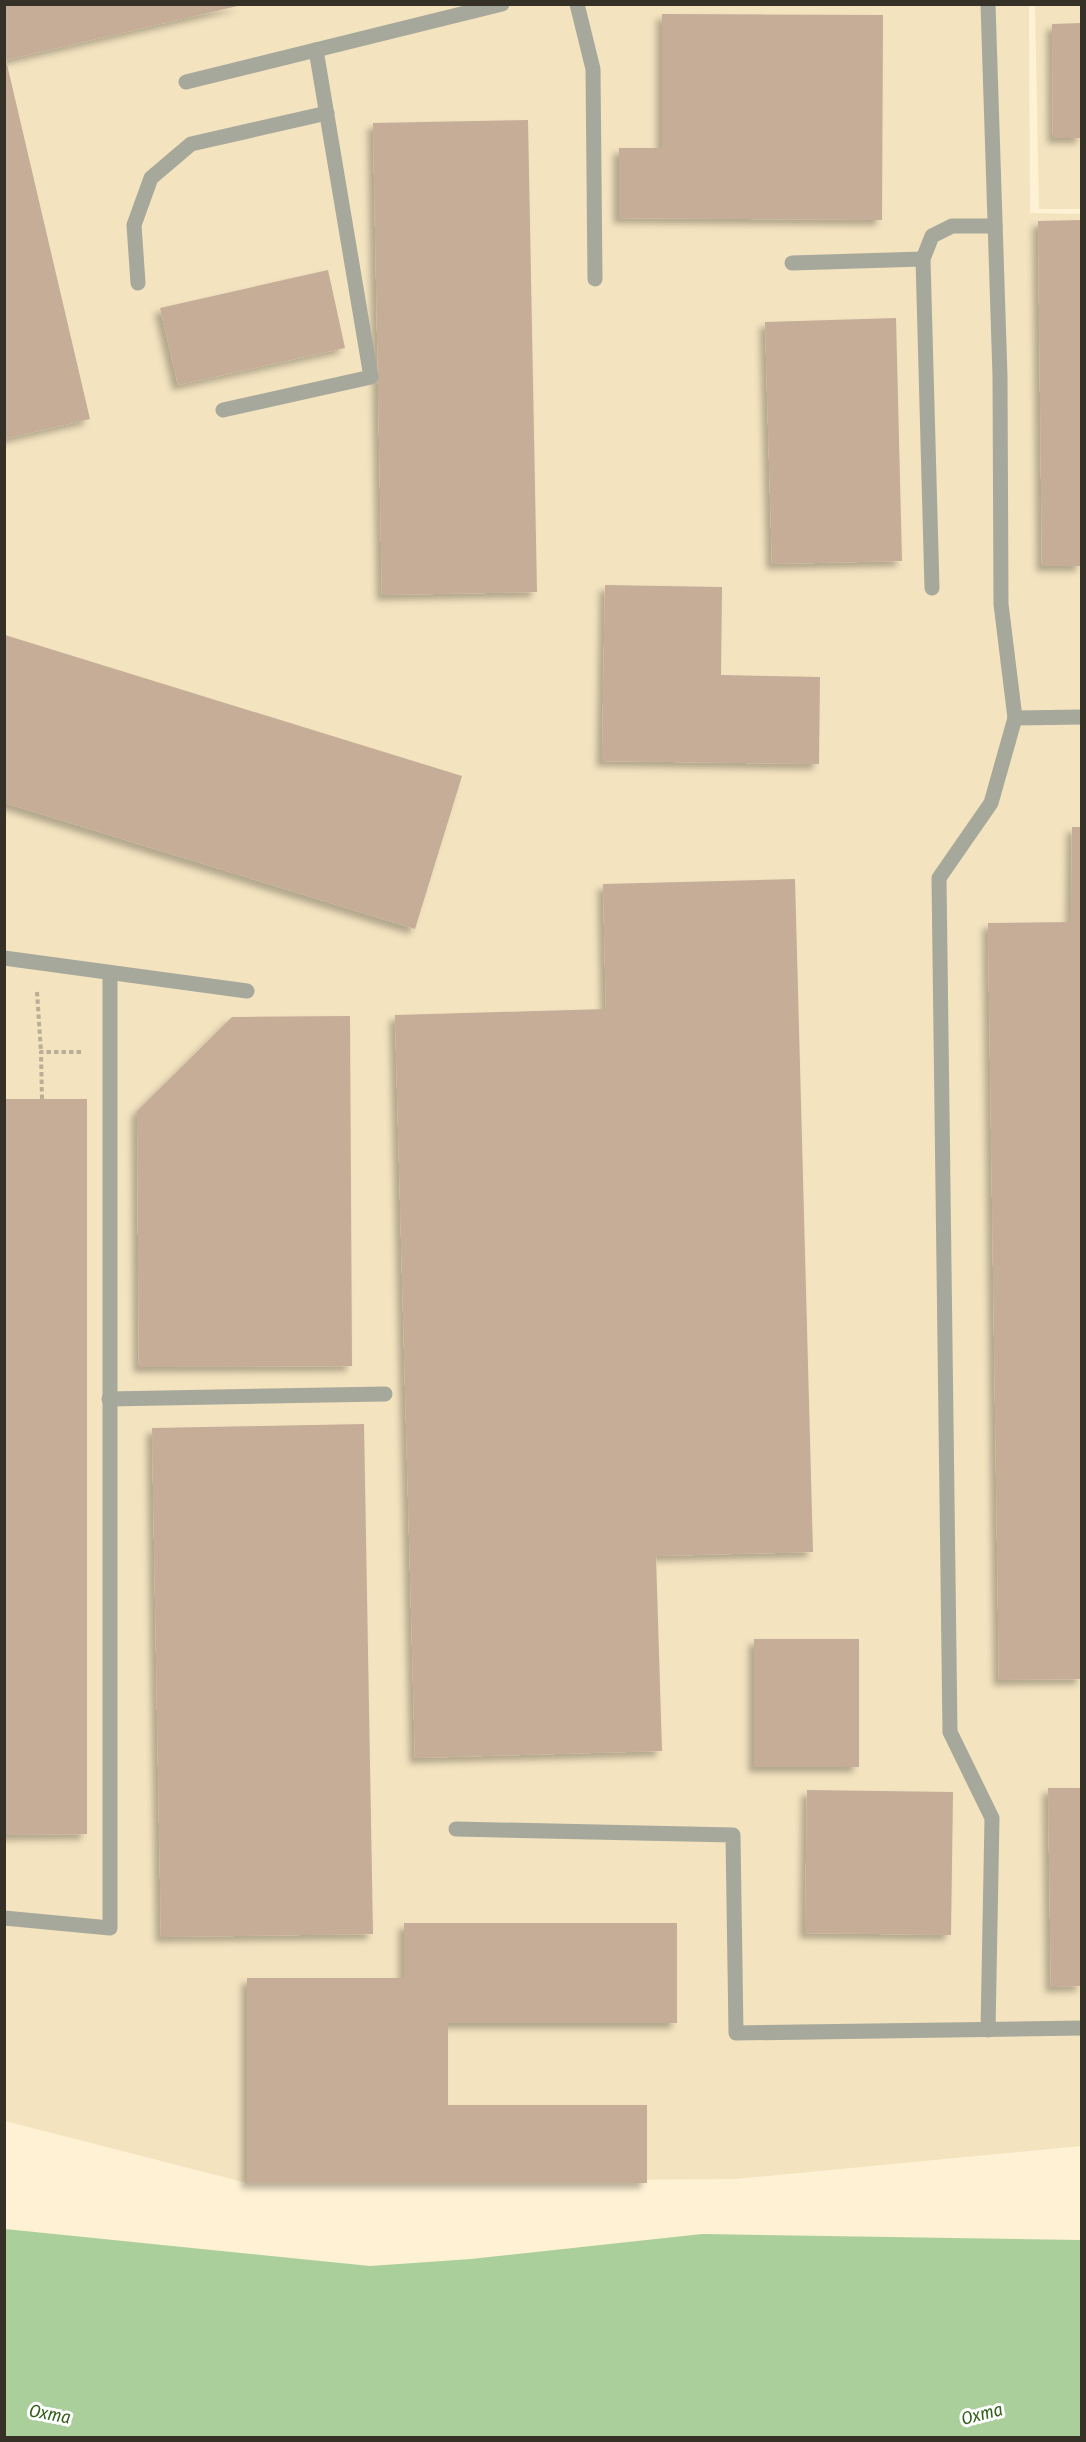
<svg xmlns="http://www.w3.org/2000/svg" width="1086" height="2442" font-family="'Fira Sans Condensed',sans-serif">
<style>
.built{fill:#f3e3bf}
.water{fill:#aacf9b}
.building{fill:#c5ad98;filter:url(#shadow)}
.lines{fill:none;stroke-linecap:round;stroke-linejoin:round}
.path{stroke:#b9af98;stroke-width:4;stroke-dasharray:4.5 3;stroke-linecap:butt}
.service{stroke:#a6a89b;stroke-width:15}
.labels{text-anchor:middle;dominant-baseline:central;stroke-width:6;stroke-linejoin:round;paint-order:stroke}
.water-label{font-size:18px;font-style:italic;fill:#33601b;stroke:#fff}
</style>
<defs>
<filter id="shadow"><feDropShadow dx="-5.5" dy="5.5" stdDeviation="3" flood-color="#0004"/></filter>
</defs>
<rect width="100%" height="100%" fill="#fef1d4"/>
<!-- built -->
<g class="built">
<path d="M4,5H1029L1030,213L1082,214L1081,2146L735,2179L247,2183L5,2121Z"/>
<path d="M1035,5H1081V209H1039Z"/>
</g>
<!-- water -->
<path class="water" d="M5,2229L370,2266L471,2259L702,2234L1081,2240V2437H5Z"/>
<!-- building -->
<g class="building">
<path d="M4,4L242,5L6,60L90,419L4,439Z"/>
<path d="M662,14L883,15L882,220L619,218V148H662Z"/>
<path d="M1082,23V138H1053L1052,24Z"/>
<path d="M528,120L537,592L382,595L373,123Z"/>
<path d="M1082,220V566H1042L1038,221Z"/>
<path d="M328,270L345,348L178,385L160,308Z"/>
<path d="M896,318L902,561L772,564L765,322Z"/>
<path d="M605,585L722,587L721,675L820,677L819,764L602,761Z"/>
<path d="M5,635L462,776L415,929L5,803Z"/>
<path d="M1072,827H1082V1679L999,1680L988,923L1071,922Z"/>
<path d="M795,879L813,1552L656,1556L662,1751L415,1758L395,1015L606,1009L603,884Z"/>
<path d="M350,1016L352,1366L139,1367L137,1111L232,1017Z"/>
<path d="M4,1099H87V1834L4,1835Z"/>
<path d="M364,1424L373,1934L161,1937L152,1428Z"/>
<rect x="754" y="1639" width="105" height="128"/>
<path d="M1048,1788H1082V1986L1051,1987Z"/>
<path d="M807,1790L953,1792L951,1935L805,1933Z"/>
<path d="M404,1923H677V2023H448V2105H647V2183H247V1978H404Z"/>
</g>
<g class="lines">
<!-- path -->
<g class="path">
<path d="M37,992L41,1052"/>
<path d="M42,1099L41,1052H83"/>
</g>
<!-- service -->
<g class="service">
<path d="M577,4L593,69L595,279"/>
<path d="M988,4L1000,376L1001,604L1015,718L1082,717"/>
<path d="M186,82L502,4"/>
<path d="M792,263L923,259"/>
<path d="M138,283L134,225L151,178L191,144L327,113"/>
<path d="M223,410L371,377L316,50"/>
<path d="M932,588L923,259L932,236L952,226H995"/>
<path d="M4,958L247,991"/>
<path d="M109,1399L385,1394"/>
<path d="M456,1829L733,1835L736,2033L1082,2028"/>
<path d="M4,1918L110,1928V973"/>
<path d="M988,2030L992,1818L950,1732L939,878L991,803L1015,718"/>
</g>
</g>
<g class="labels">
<!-- water labels -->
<g class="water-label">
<text transform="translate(50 2414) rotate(11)">Охта</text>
<text transform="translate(982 2414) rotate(-14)">Охта</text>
</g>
</g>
<!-- border -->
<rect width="1086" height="2442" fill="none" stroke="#363126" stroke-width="12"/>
</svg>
